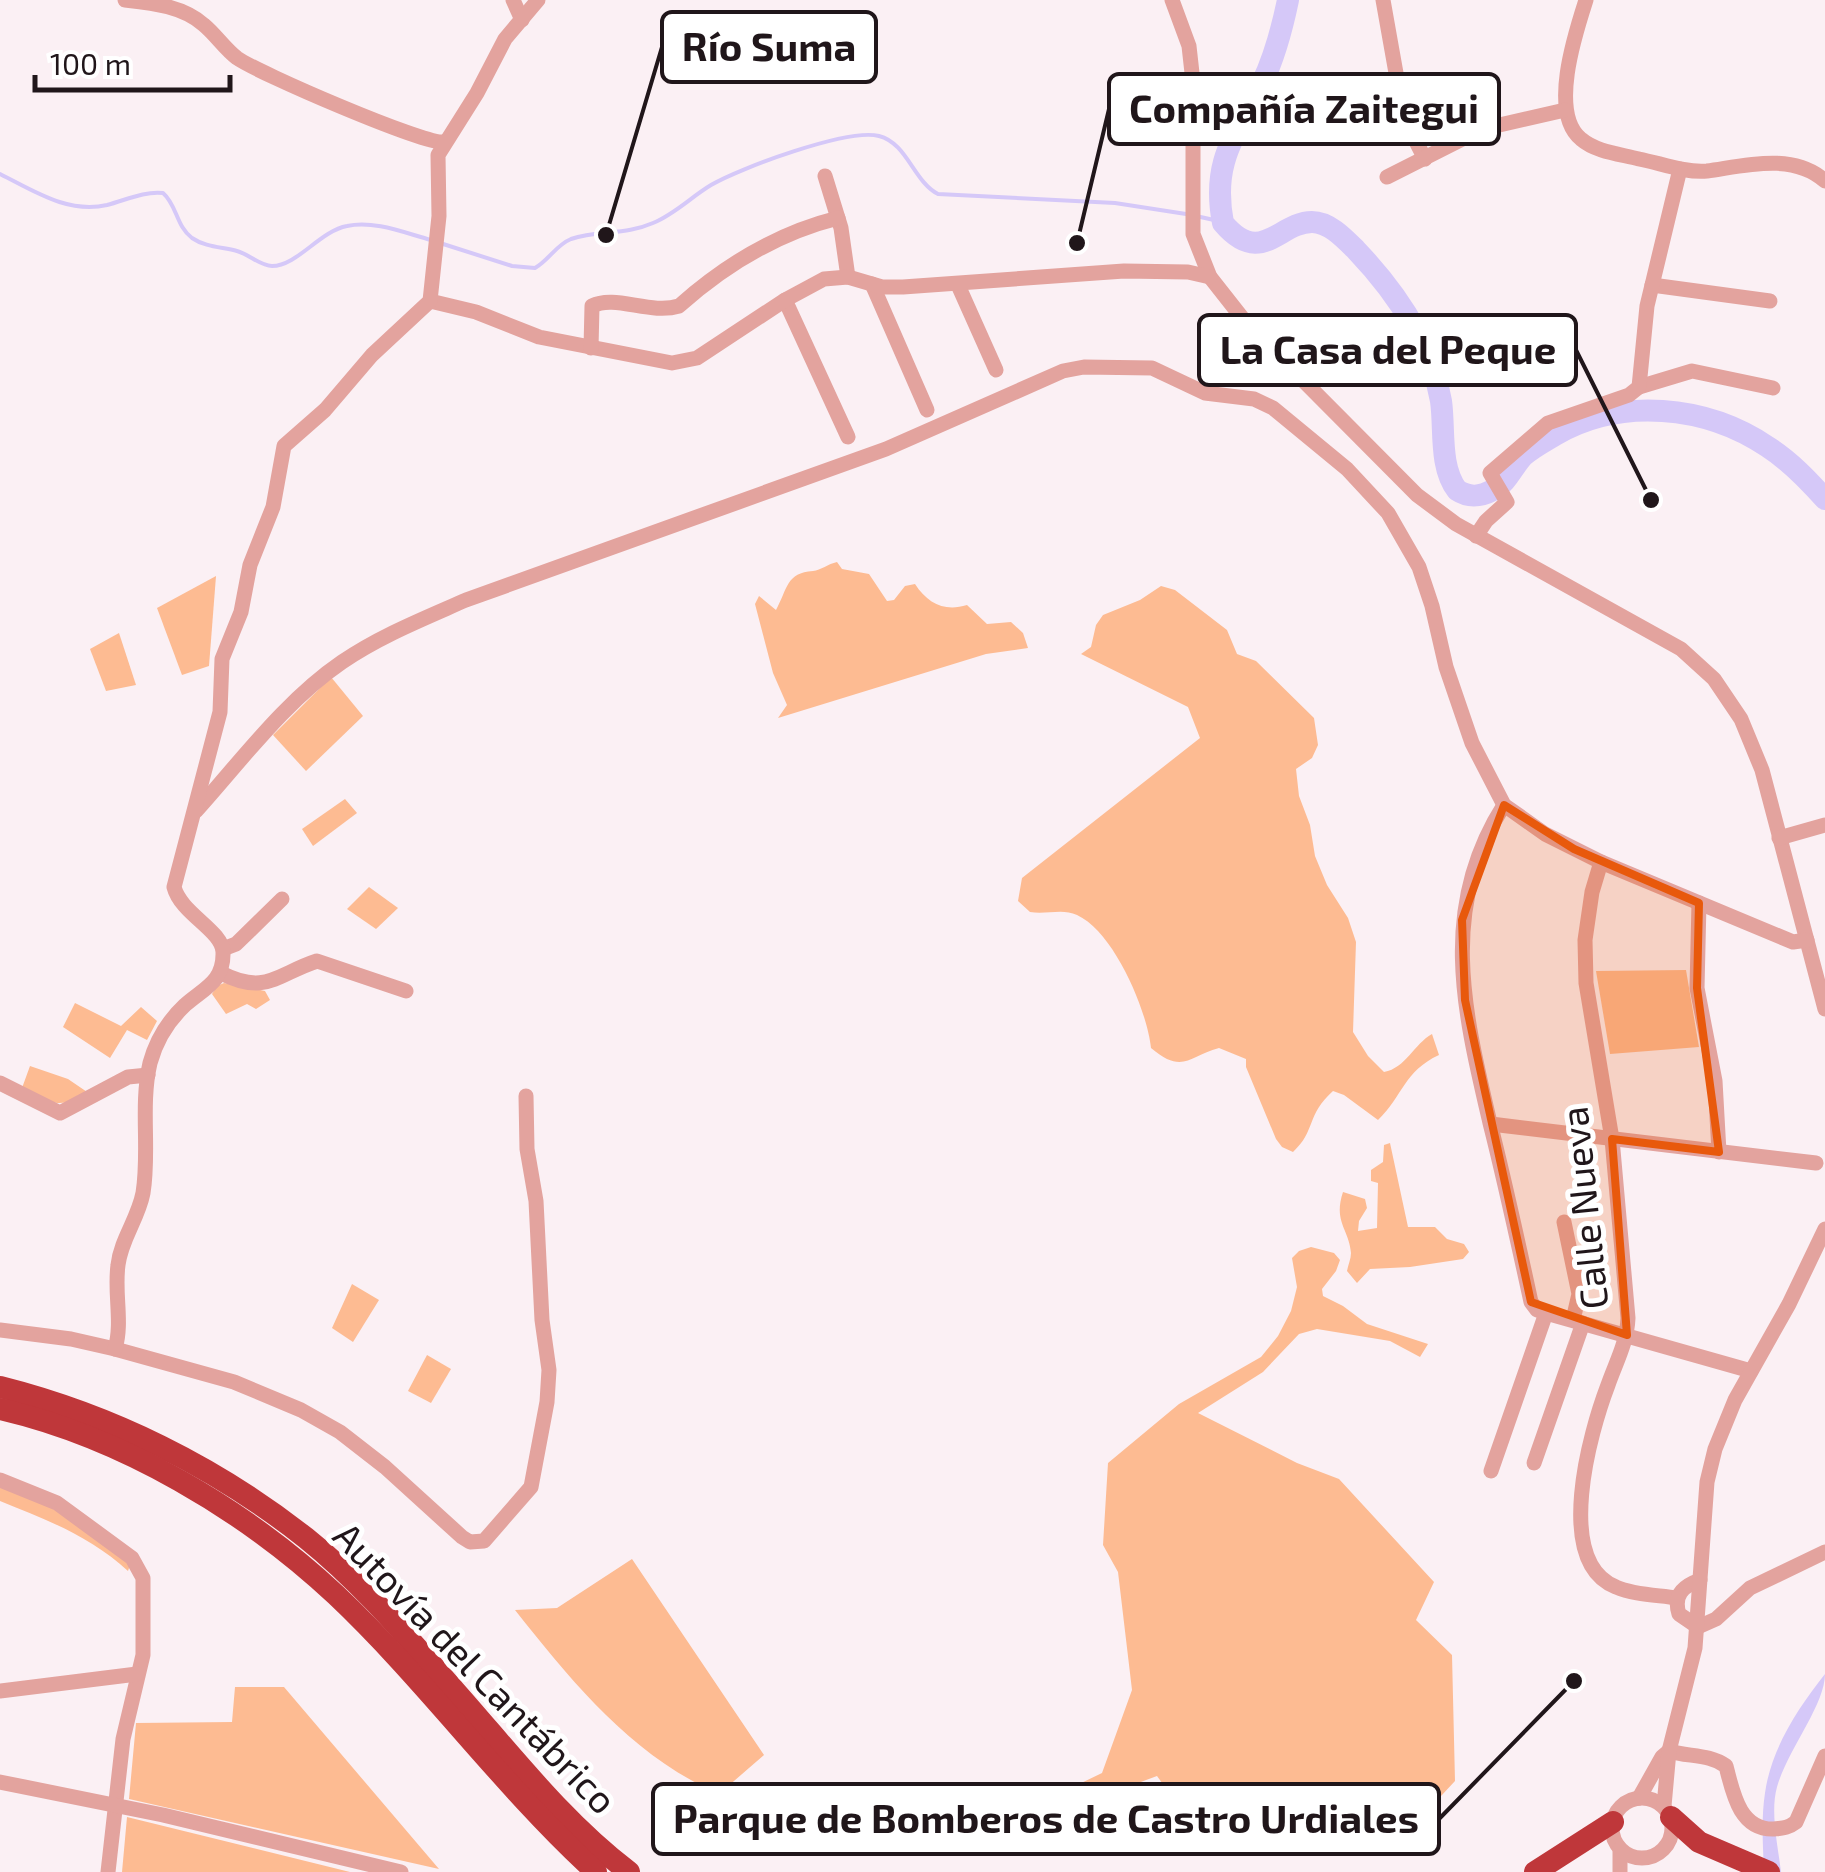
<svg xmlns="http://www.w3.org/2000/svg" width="1825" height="1872" font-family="'Exo 2',sans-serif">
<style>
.green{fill:#fdbb92}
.water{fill:#d5c8f8}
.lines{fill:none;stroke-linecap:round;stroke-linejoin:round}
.stream{stroke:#d5c8f8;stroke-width:4}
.river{stroke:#d5c8f8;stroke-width:22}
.minor{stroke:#e3a39e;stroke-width:15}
.highway{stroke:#bf373a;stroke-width:22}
.marked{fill:#e8590c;fill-opacity:0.2;stroke:#e8590c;stroke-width:8;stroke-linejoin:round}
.labels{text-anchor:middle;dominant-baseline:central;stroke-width:10;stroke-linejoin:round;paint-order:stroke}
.street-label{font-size:38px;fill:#20161a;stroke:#fff}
.leader{fill:none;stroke:#20161a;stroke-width:4}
.callout-dot{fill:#20161a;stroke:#fff;stroke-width:4}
.callout{fill:#fff;stroke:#20161a;stroke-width:4}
.callout-label{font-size:40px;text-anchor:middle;font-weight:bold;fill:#20161a}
</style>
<rect width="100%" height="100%" fill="#fbf0f4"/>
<!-- green -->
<g class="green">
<path d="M837,562L842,569L869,574L887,601L894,600L905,586L915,584C928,604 945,612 967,605L987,624L1011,622L1023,633L1028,648L986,654L778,718L787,705L773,673L755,604L759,596L776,610C788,588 786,573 813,571C821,570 828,564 837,562Z"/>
<path d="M216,576L209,666L182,675L157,608Z"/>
<path d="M1161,586L1175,590L1227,630L1237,654L1256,661L1314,718L1318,745L1312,758L1296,769L1299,796L1310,825L1315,856L1327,885L1348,918L1356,942L1353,1032L1368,1056L1384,1072C1406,1068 1414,1044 1432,1034L1439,1055C1404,1071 1403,1096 1378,1120L1344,1095L1333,1091C1306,1115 1316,1131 1293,1152L1282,1147L1276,1139L1246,1067V1059L1219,1048C1189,1056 1183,1075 1151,1048C1147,1010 1114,932 1077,915C1062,908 1046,915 1030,912L1018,901L1022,878L1200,738L1188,707L1081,654L1091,647L1096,625L1103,615L1140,600Z"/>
<path d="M119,633L136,685L106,691L90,649Z"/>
<path d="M331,677L363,716L306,771L273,735Z"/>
<path d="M345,799L357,813L313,846L302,829Z"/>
<path d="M369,887L398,908L376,929L347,909Z"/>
<path d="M1686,970L1699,1047L1610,1054L1596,971Z"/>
<path d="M224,983L265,991L270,1000L256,1009L247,1004L226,1014L212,994L217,986Z"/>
<path d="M75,1003L121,1026L141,1007L157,1021L147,1040L127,1030L110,1058L63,1027Z"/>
<path d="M30,1066L68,1079L90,1094C55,1109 55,1104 22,1088Z"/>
<path d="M1390,1143L1408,1227H1435L1447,1239L1464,1244L1469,1252L1463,1259L1410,1267L1370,1269L1357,1283L1347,1271C1348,1265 1351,1259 1351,1253C1349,1229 1333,1222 1343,1192L1365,1199L1367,1208L1359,1221L1358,1231L1377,1228L1378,1183L1371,1181V1170L1383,1162L1384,1145Z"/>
<path d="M1311,1247L1334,1253L1340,1260L1336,1271L1322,1289L1323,1296L1343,1306L1367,1324L1428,1344L1420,1357L1390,1341L1317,1329L1299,1334L1263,1372L1198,1413L1297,1463L1339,1479L1434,1582L1416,1620L1452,1655L1455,1781L1415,1824L1253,1828L1241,1803L1124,1827L1098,1852L1079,1840L1113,1810L1165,1787L1157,1776L1057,1813L1046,1800L1102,1773L1132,1690L1118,1572L1103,1545L1108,1463L1179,1404L1261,1357L1278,1336L1291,1311L1297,1287L1292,1258L1299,1251Z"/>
<path d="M352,1284L379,1300L353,1342L332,1328Z"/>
<path d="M427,1355L451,1369L431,1403L408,1391Z"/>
<path d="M0,1486L56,1508L130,1565L128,1571C90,1536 47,1520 0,1501Z"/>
<path d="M632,1559L764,1755L719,1794C632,1756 573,1683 515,1610L557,1608Z"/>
<path d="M235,1687H284L439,1869L129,1799L136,1723L232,1722Z"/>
<path d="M127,1817L350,1872H362H122Z"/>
</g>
<!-- water -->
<path class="water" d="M1825,1674C1825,1705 1787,1751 1777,1787C1770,1812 1778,1846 1781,1872H1764C1763,1846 1761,1819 1765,1793C1771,1749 1798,1708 1825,1674Z"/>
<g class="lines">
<!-- stream -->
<g class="stream">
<path d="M0,174C34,191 68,214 107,205C126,200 144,191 163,193C177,205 176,226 192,238C205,247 222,247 237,251C249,254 260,266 272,266C297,266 320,231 347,226C374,220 405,233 431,240"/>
<path d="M1196,216L1223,222"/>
<path d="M440,243L512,266L535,268C549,260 556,245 571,239C598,230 626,235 653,223C675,214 691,197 711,185C740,168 848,128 879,136C907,143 914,182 938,194L1115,203L1186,214"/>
</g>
<!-- river -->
<path class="river" d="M1288,0C1282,29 1275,56 1262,83C1236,136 1211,160 1223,223C1261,268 1279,222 1312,222C1329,222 1344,238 1356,250C1396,292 1431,343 1441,401C1445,429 1439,466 1457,490C1469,498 1480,497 1493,490C1508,482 1512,468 1523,456C1532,448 1545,441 1555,435C1620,397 1706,405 1768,447C1790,461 1808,480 1825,499"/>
<!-- minor -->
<g class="minor">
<path d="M125,0C152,3 183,6 204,25C216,35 225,49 237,58C258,73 423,144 443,142"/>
<path d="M513,0L522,20"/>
<path d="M1172,0L1189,46L1193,82V234L1210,277L1247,324L1417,495L1456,524L1681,649L1714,679L1741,719L1762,770L1825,1009"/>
<path d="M1383,0L1404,118L1425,159"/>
<path d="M1586,0C1575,34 1549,113 1581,139C1596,152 1620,154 1639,159C1660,163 1685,173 1707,171C1744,166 1793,152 1825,181"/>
<path d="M825,176L841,228L848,277"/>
<path d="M1387,177L1482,129L1565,110"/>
<path d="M872,284L927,410"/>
<path d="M958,285L996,370"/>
<path d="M1652,285L1770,301"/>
<path d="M785,300L848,437"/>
<path d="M430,301L476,312L539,337L672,363L697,358L785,300L824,279L848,277L882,287H903L1124,271L1188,272L1210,277"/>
<path d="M591,348L592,306C615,294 650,315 679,306C725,265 778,233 838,218"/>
<path d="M1639,387L1692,371L1773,388"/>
<path d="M1476,536L1486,521L1507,502L1490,473L1548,423L1629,395L1639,387L1647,306L1680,169"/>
<path d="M1504,805C1438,908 1464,1012 1490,1123C1505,1182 1518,1242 1531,1302L1537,1310L1546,1313L1751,1371"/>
<path d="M196,811C241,761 285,701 342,662C380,636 423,619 466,600L886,449L1063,371L1084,367L1152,368L1205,393L1254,399L1273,408L1347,469L1388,513L1419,567L1432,606L1446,667L1472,743L1504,805L1545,834L1601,862L1793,942L1807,940"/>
<path d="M1779,838L1825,825"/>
<path d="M1601,862L1592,892L1585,940L1586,983L1612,1139L1628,1318C1627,1343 1616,1362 1608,1385C1590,1432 1553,1562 1616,1587C1634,1595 1658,1595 1677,1598"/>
<path d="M1699,903L1697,988L1715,1081L1719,1152"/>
<path d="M223,949L236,944L282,899"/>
<path d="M221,973C266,996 277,974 317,961L406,991"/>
<path d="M0,1083L60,1113L128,1077L148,1075"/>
<path d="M1491,1124L1816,1163"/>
<path d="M1564,1222L1579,1294L1573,1320"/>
<path d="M0,1330L71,1339L115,1349L234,1382L301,1410L340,1432L385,1467L462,1537L470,1542L484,1541L531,1487L547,1402L549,1370L542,1320L536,1201L527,1149L526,1096"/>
<path d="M115,1349C123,1322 114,1294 118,1265C121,1239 138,1219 143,1193C150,1151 140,1106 150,1063C156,1041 169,1020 185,1005C204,988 224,982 223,952C222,930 181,914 174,887L220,712L222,659L241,612L250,565L273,507L284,446L325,410L372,355L430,301L439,216L438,155L477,93L505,39L538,0"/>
<path d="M1534,1463L1583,1323"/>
<path d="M1491,1471L1546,1313"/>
<path d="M0,1480L57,1503L132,1558L143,1578V1655L123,1739L108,1872"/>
<path d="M1700,1580C1683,1586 1673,1595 1679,1614L1698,1627L1716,1619L1750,1588L1825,1552"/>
<path d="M0,1691L137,1674"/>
<path d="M1669,1751C1689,1757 1709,1754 1726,1766C1733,1794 1740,1830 1774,1829C1784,1828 1788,1828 1796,1822L1825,1756"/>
<path d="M0,1782L163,1815L401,1872"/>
<circle cx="1642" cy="1828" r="30"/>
<path d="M1639,1798L1662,1757L1669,1751"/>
<path d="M1664,1806L1669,1751L1695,1648L1707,1482L1715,1449L1735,1400L1789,1304L1825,1229"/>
<path d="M1620,1849V1872"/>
</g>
<!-- highway -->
<g class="highway">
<path d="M0,1387C111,1415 216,1467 306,1538C361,1582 408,1638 455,1691C510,1753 562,1821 629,1872"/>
<path d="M0,1409C122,1437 245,1510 336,1595C428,1682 502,1786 596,1872"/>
<path d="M1671,1817L1699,1842L1769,1872"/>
<path d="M1535,1872L1613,1822"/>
</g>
</g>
<!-- marked area -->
<path class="marked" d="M1504,805L1574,849L1699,903L1697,988L1719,1152L1612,1139L1627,1335L1531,1302L1465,1000L1462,920Z"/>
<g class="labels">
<!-- street labels -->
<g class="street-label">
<text transform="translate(1583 1208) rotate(-96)">Calle Nueva</text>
<text transform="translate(476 1667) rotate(46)">Autovía del Cantábrico</text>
</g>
</g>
<!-- callouts -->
<path class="leader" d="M606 235L662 47M1077 243L1109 109M1651 500L1576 350M1574 1681L1439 1819"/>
<g class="callout-dot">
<circle cx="606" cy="235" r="10"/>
<circle cx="1077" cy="243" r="10"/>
<circle cx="1651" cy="500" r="10"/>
<circle cx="1574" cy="1681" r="10"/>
</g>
<g class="callout">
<rect x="662" y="12" width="214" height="70" rx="10"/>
<rect x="1109" y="74" width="390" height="70" rx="10"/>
<rect x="1199" y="315" width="377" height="70" rx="10"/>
<rect x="653" y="1784" width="786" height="70" rx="10"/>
</g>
<g class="callout-label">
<text x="769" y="61">Río Suma</text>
<text x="1304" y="123">Compañía Zaitegui</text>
<text x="1388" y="364">La Casa del Peque</text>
<text x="1046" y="1833">Parque de Bomberos de Castro Urdiales</text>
</g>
<!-- scale -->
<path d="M35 75v15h195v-15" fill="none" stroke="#20161a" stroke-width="5"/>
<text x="50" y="75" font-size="30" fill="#20161a" stroke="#ffffff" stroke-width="8" paint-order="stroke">100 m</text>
</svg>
